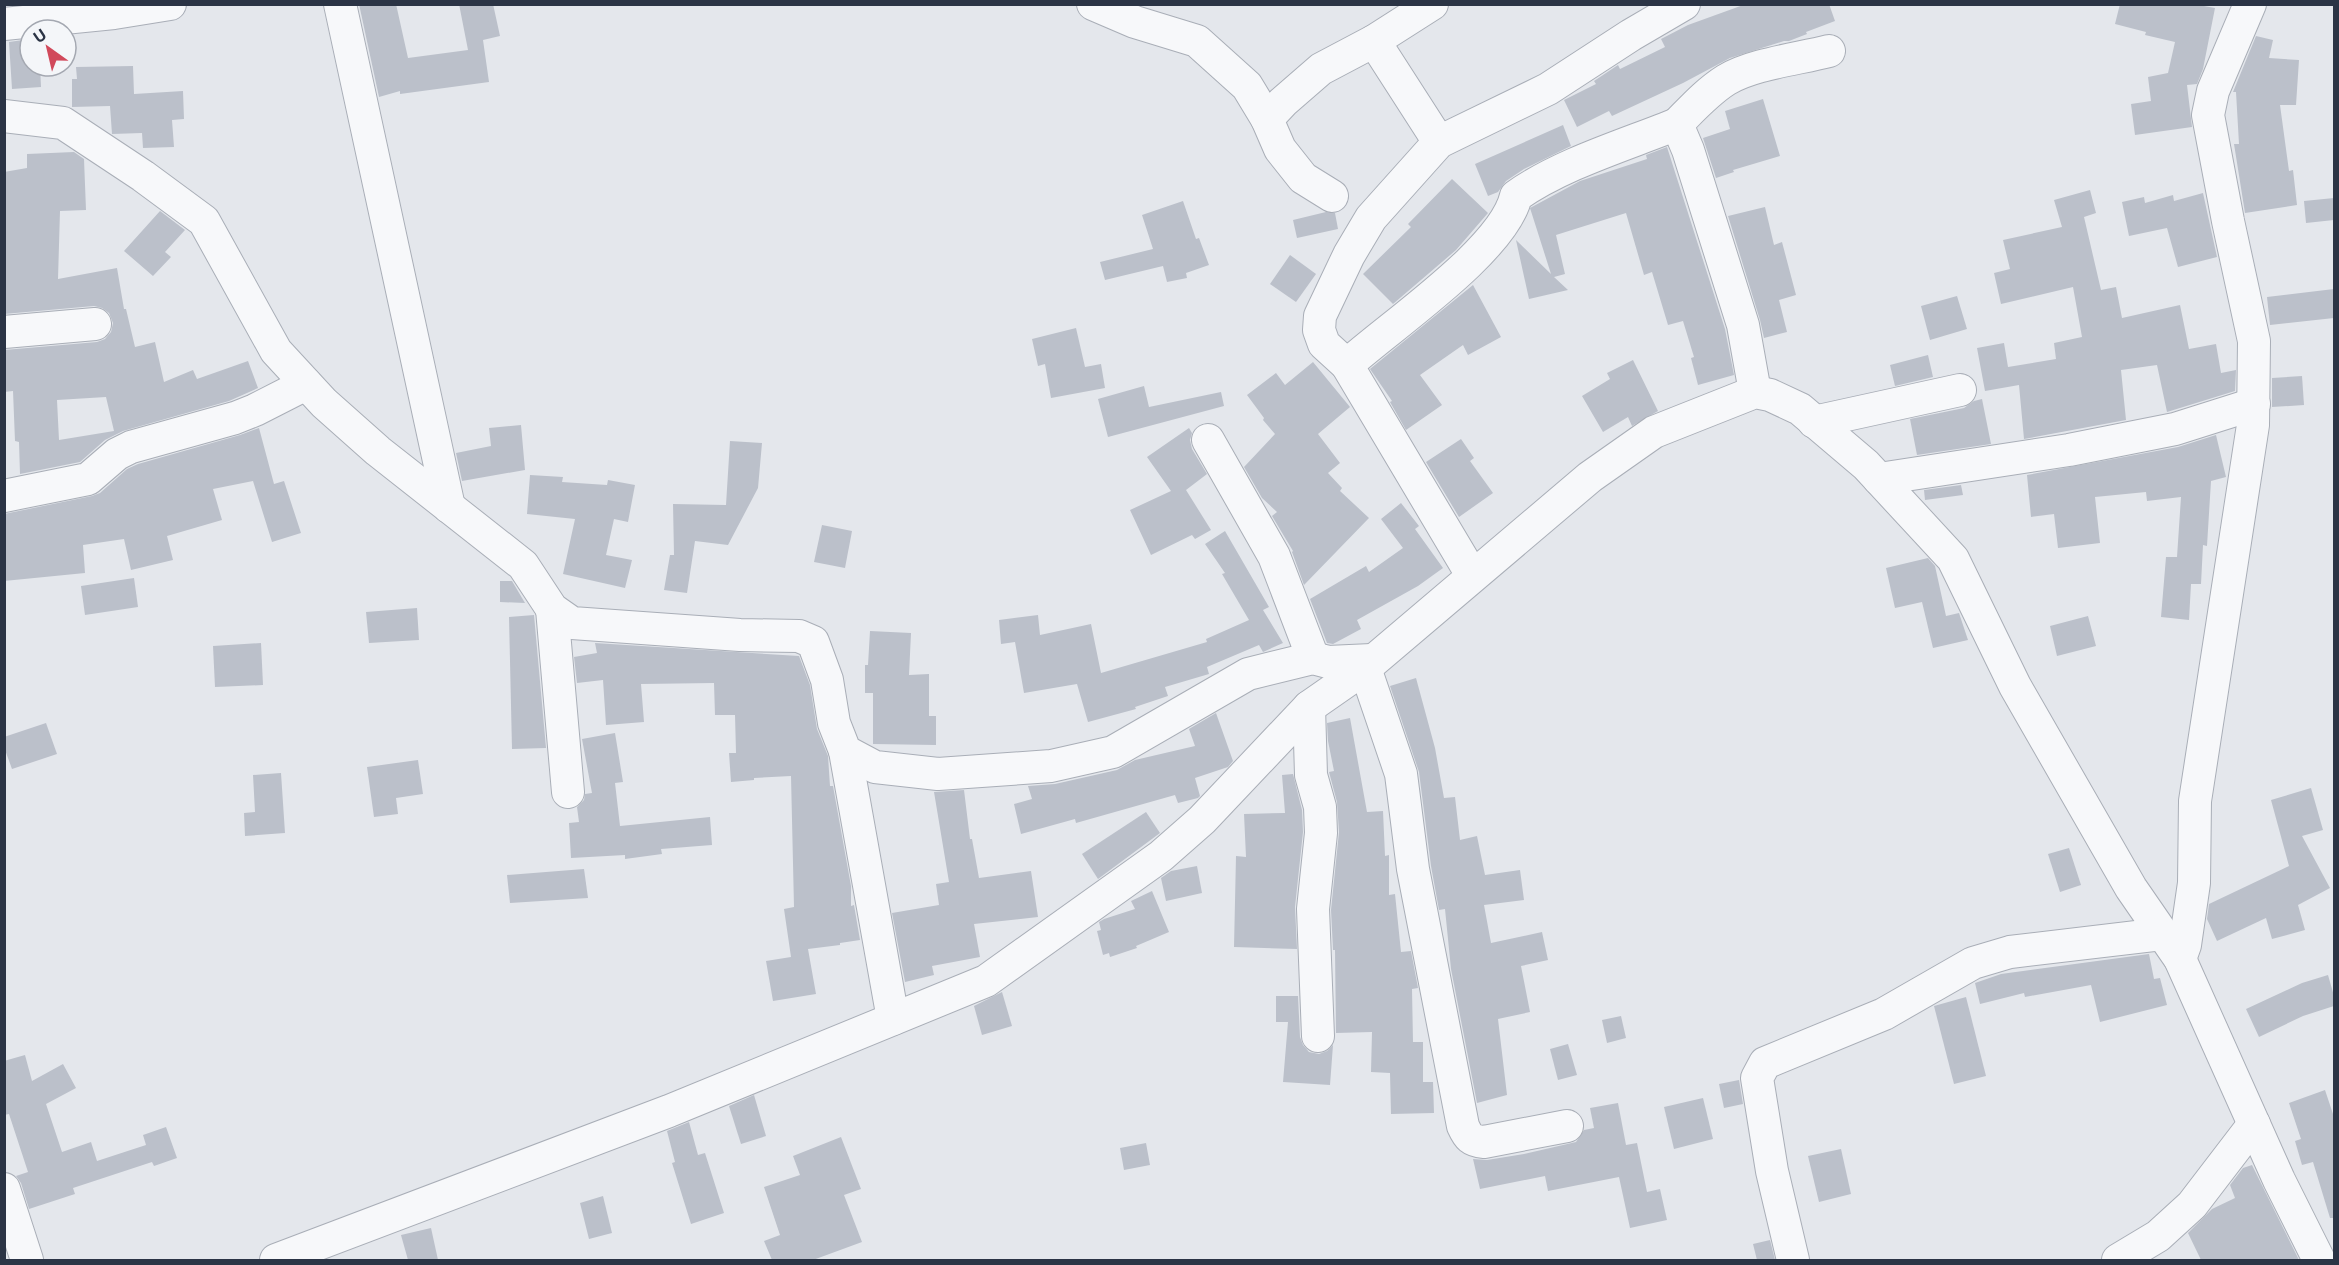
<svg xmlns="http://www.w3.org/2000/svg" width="2339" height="1265" font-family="'Open Sans',sans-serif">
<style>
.building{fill:#bbc0ca;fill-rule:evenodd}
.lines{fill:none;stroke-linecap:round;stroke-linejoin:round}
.minor-casing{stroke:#a9aeb7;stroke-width:34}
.minor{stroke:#f7f8fa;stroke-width:32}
</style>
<rect width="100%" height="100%" fill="#e4e7ec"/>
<!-- building -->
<g class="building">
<path d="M359,4H396L408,58L468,50L459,4H493L500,36L483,40L489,82L400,94V91L379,97Z"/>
<path d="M1746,4H1829L1835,21L1806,32L1807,34L1789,41H1784L1730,58L1683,83L1612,116L1609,111L1577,127L1564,100L1596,84L1594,81L1618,65L1620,69L1665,47L1661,39L1688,25Z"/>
<path d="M2120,4H2193L2215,8L2203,69L2197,84L2187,85L2192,127L2135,135L2131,104L2151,101L2148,77L2168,73L2175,42L2145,35L2146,32L2115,24Z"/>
<path d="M2256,36L2273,40L2269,58L2299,60L2296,105H2280L2289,171L2293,170L2297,205L2245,213L2234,144H2239L2236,92H2233Z"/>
<path d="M30,39V66H40L41,87L12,89L9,42Z"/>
<path d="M133,66L134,94L183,91L184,119L172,120L174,147L143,148L142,133L112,134L110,106L72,107V79H77L76,67Z"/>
<path d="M1763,99L1780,156L1733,170L1734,172L1716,178L1703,138L1730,129L1725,111Z"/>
<path d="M1563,125L1571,146L1524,169L1506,181L1498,192L1488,196L1475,164Z"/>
<path d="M1667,147L1725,329L1734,375L1698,385L1691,358L1694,357L1683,321L1668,325L1652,272L1644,275L1626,213L1556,235L1565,274L1554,277L1568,290L1529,299L1516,240L1551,274L1530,208L1580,181L1647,159L1646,155Z"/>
<path d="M74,152L84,159L86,210L60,211L58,279L117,268L124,309H126L135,347L155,342L164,382L193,370L197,379L248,361L258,388L229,401L123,431L105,440L80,462L20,474L19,442L15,441L13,391L4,392V350L97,342L105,339L111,332L113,323L109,313L102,308L94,306L4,314V172L27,168V154ZM106,397L114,431L59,440L57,400Z"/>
<path d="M1452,179L1488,213L1456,250L1393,304L1363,274L1411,227L1408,224Z"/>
<path d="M2090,190L2096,213L2084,217L2101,290L2116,287L2122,318L2180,305L2189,349L2216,344L2221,373L2236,370L2235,391L2167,412L2157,365L2121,370L2126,420L2024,439L2019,385L1985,391L1977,348L2004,343L2008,367L2056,359L2054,343L2082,337L2073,287L2001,304L1994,273L2010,269L2003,240L2062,227L2054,200Z"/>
<path d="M2203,193L2217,257L2178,267L2167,228L2129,236L2122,202L2144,197L2145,203L2173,195L2174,201Z"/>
<path d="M2334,198V220L2306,223L2304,201Z"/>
<path d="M1183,201L1196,239L1199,238L1209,265L1186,273L1187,278L1167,282L1163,266L1105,280L1100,262L1153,249L1142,215Z"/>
<path d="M1765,207L1774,245L1782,242L1796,295L1779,300L1787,332L1764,338L1760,320L1728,216Z"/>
<path d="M160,211L185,230L165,252L171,257L153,276L124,251Z"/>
<path d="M1326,212L1335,213L1338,229L1297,238L1293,220Z"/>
<path d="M1290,255L1316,274L1296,302L1270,284Z"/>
<path d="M1473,285L1501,337L1468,355L1463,345L1420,375L1442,405L1406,430L1390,402L1392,401L1370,369Z"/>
<path d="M2334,289V318L2270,325L2267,297Z"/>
<path d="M1957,296L1967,329L1930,340L1921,306Z"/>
<path d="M1076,328L1085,367L1101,364L1105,388L1051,398L1045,364L1038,366L1032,339Z"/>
<path d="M1928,355L1933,377L1895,386L1890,365Z"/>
<path d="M1633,360L1658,411L1632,426L1628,417L1603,432L1582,396L1610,379L1607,373Z"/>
<path d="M1313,362L1350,407L1318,434L1340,463L1328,473L1342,488L1340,491L1369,518L1304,585L1292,552L1293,551L1272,516L1277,512L1262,498L1244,467L1275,434L1263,420L1264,418L1247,395L1276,373L1285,385Z"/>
<path d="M2302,376L2304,405L2272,407V378Z"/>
<path d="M1144,386L1149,407L1221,392L1224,406L1108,437L1098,399Z"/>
<path d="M1982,399L1991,444L1917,455L1910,419L1964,408L1974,401Z"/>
<path d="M521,425L525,470L462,481L456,453L491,446L489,428Z"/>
<path d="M259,428L274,484L284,481L301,533L272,542L253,481L213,489L222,520L167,536L173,560L131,570L124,539L83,545L85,573L4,581V514L92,496L100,493L127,469L138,464L240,435Z"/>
<path d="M1189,428L1192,433L1190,440L1192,449L1207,474L1186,490L1211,530L1195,539L1192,535L1151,555L1130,510L1171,491L1147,457Z"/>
<path d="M2216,435L2226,477L2211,481L2207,546L2203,545L2201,584H2191L2189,620L2161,617L2166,557H2177L2181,497L2147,501L2146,492L2095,497L2100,543L2058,548L2054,514L2031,517L2027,475L2178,447Z"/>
<path d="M1461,439L1474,458L1470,461L1493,493L1459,517L1426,462Z"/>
<path d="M730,441L762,443L758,488L728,545L695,541L687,593L664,590L670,555H674L673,504L726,505Z"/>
<path d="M530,475L563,477L562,482L607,485L608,480L635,485L628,522L614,519L606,555L632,560L625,588L563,574L575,519L527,514Z"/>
<path d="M1961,485L1963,495L1925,500L1924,490Z"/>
<path d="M1401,503L1419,526L1415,529L1443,568L1418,586L1357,620L1361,629L1333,644L1327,643L1310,599L1366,566L1369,572L1403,548L1381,519Z"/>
<path d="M822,525L852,531L845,568L814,562Z"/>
<path d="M1225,531L1269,607L1263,610L1283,643L1263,652L1259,645L1207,667L1209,674L1165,687L1168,696L1135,707L1136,709L1088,722L1077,684L1024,693L1015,642L1001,644L999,620L1038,615L1040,635L1091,624L1101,673L1207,642L1206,639L1249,620L1222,574L1225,573L1205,544Z"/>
<path d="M1928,558L1935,566L1946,616L1959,613L1968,640L1933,648L1922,602L1895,608L1886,568Z"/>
<path d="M134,578L138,607L85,615L81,586Z"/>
<path d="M500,581H512L525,603L500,602Z"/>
<path d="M417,608L419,640L369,643L366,612Z"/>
<path d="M534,615L546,748L512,749L509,617Z"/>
<path d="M2088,616L2096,646L2057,656L2050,626Z"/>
<path d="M870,631L911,633L909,675L929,674V716H936V745L873,744V693H865V665H868Z"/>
<path d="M261,643L263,685L215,687L213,646Z"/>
<path d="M595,643L799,656L810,685L817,729L828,756L830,786H833L851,886V906L854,905L860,940L840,943V945L808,949L816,994L773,1001L766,961L791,957L784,909L794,907L791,776L754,778V780L731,782L729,753H736L735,715H715L714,683L641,684L644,722L606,725L603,680L577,683L574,657L597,653Z"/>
<path d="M1416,678L1435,748L1444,798L1455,797L1460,840L1477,836L1485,875L1520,870L1524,900L1484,905L1491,943L1542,932L1548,960L1521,966L1530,1012L1498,1019L1507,1095L1477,1103L1451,969L1445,909L1439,910L1431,866L1419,772L1390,686Z"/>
<path d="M1216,713L1233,761L1228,767L1195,778L1200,796L1198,798L1178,803L1175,795L1076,823L1075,819L1021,834L1014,804L1032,799L1028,786L1055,784L1117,770L1135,760L1195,746L1189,729Z"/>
<path d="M1350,718L1367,812L1383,811L1385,856L1389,855V895L1395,894L1401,952L1411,951L1418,988L1412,989L1413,1042H1423V1082H1433L1434,1113L1391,1114L1390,1073L1371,1072L1372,1032L1336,1033L1335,950H1333L1331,910L1339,832L1337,802L1329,772L1334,771L1328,741L1327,723Z"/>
<path d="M46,723L57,754L12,769L4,747V737Z"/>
<path d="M615,733L623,782L615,783L620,826L710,817L712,845L661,849L662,854L625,859V855L571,858L569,823L579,822L577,807L584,800L585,794L592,793L582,739Z"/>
<path d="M418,760L423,794L396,798L398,814L374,817L367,767Z"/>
<path d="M281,773L285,833L245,836L244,813L255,812L253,775Z"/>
<path d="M1293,774L1302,810L1303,832L1295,907L1297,949L1234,947L1236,856L1246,857L1244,814L1285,813L1282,775Z"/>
<path d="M2311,788L2323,830L2302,836L2330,888L2298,905L2305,930L2272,939L2266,918L2217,941L2207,919L2209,904L2289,866L2271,800Z"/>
<path d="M964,790L970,839H972L979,878L1031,871L1038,917L974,924L980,957L932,966L934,975L905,982L892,913L939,905L936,884L949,882L934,792Z"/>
<path d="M1146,812L1160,833L1098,879L1082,854Z"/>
<path d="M2069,848L2081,885L2060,892L2048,854Z"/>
<path d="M1197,866L1202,893L1166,901L1161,878L1171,871Z"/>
<path d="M584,869L588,898L510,903L507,875Z"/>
<path d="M1152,891L1169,932L1136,946L1137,948L1110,957L1109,953L1103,955L1097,931L1101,930L1099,922L1104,919L1135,909L1131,901Z"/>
<path d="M2149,954L2154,979L2160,978L2167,1005L2100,1022L2091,985L2025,997L2024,993L1980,1004L1975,983L2001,974Z"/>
<path d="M2328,975L2334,996V1006L2303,1016L2259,1037L2246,1009L2302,983Z"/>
<path d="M1002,992L1012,1026L982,1035L974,1006Z"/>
<path d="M1276,996H1298L1300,1037L1303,1045L1309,1052L1319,1054L1327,1051L1333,1045L1330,1085L1283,1082L1288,1022H1276Z"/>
<path d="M1966,997L1986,1076L1954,1084L1934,1006Z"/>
<path d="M1621,1016L1626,1038L1607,1043L1602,1020Z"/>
<path d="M1568,1044L1577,1075L1558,1080L1550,1049Z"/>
<path d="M25,1055L32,1081L63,1064L76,1088L46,1104L62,1152L91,1142L97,1161L146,1145L143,1135L166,1127L177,1158L154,1166L152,1162L73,1188L75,1194L29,1209L21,1183L16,1176L28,1172L9,1114L4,1115V1061Z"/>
<path d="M1739,1080L1743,1104L1724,1108L1719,1084Z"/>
<path d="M2325,1090L2334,1117V1218H2330L2313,1162L2302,1165L2295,1141L2301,1139L2289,1103Z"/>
<path d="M754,1095L766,1136L741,1144L729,1106Z"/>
<path d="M1703,1098L1713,1139L1674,1149L1664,1107Z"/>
<path d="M1618,1103L1626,1145L1637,1143L1647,1192L1660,1189L1667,1220L1630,1228L1619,1177L1548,1191L1545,1176L1480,1189L1473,1159L1487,1160L1524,1154L1576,1142L1584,1130L1594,1128L1590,1108Z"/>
<path d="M689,1122L698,1155L705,1153L724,1213L691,1224L672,1163L675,1162L667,1131Z"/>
<path d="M841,1137L861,1189L844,1195L862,1242L813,1260H772L764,1241L780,1235L764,1187L800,1175L793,1156Z"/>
<path d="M1146,1143L1150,1165L1124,1170L1120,1148Z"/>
<path d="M1841,1149L1851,1194L1819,1202L1808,1156Z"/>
<path d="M2252,1165L2299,1260H2201L2188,1233L2212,1209L2235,1198L2230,1185L2243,1168Z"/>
<path d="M603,1196L612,1233L589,1239L580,1203Z"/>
<path d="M431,1228L438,1260H408L401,1235Z"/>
<path d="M1770,1240L1775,1260H1757L1753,1244Z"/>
</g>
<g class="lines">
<defs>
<g id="minor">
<path d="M340,4L449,507"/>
<path d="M1093,4L1135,22L1197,41L1247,86L1267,119L1280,149L1303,178L1332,196"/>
<path d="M4,24L114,13L170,4"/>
<path d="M1374,41L1439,142"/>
<path d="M4,116L63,123L143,176L204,221L276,351L324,403L378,451L523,565L552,609L572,623L740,635L799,636L813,642L827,680L834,723L845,751L875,767L938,774L1051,766L1113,752L1248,674L1313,658L1328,662L1372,660"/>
<path d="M1267,119L1283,102L1321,69L1374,41L1432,4"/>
<path d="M4,332L95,324"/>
<path d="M1347,365L1324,344L1319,330L1320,316L1349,255L1371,218L1439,142L1548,89L1631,35L1684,4"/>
<path d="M1755,392L1743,325L1688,150L1677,124C1692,109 1707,92 1726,80C1752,64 1798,59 1829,51"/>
<path d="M1814,422L1960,390"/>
<path d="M1208,440L1274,556L1313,658"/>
<path d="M1879,479L2069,450L2175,429L2254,404"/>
<path d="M4,496L88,479L117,454L131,447L235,418L255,410L306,384"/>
<path d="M1472,575L1347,365C1390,326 1504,250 1516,196C1561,164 1625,145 1677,124"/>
<path d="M552,609L568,792"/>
<path d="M1365,668L1401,774L1413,869L1463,1126C1468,1137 1471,1141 1484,1142L1567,1126"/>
<path d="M1309,707L1311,775L1320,807L1321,833L1313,909L1318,1036"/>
<path d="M845,751L893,1019"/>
<path d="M2180,959L2185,945L2194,883L2195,801L2253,425L2254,341L2228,221L2208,115L2213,91L2250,4"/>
<path d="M4,1189L27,1260"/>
<path d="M276,1260L669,1111L986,981L1161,856L1202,820L1309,707L1365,668L1590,477L1654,432L1755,392L1770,395L1800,409L1866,465L1953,559L2015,686L2131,888L2180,959L2279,1180L2319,1260"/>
<path d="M1793,1260L1772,1171L1757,1078L1765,1063L1884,1014L1973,963L2010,952L2162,934"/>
<path d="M2118,1260L2158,1236L2192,1205L2254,1124"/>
</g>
</defs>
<!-- minor casing -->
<use href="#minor" class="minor-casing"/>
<!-- minor -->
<use href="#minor" class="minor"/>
</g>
<!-- border -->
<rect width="2339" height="1265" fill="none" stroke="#2b3445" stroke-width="12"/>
<!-- north arrow -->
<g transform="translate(48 48) rotate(326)"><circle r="28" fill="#f4f6f9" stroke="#a4a8b1" stroke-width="1.5"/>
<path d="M0-4.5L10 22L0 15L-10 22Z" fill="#d1495b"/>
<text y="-9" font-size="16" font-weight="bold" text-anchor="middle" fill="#2b3445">U</text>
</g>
</svg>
